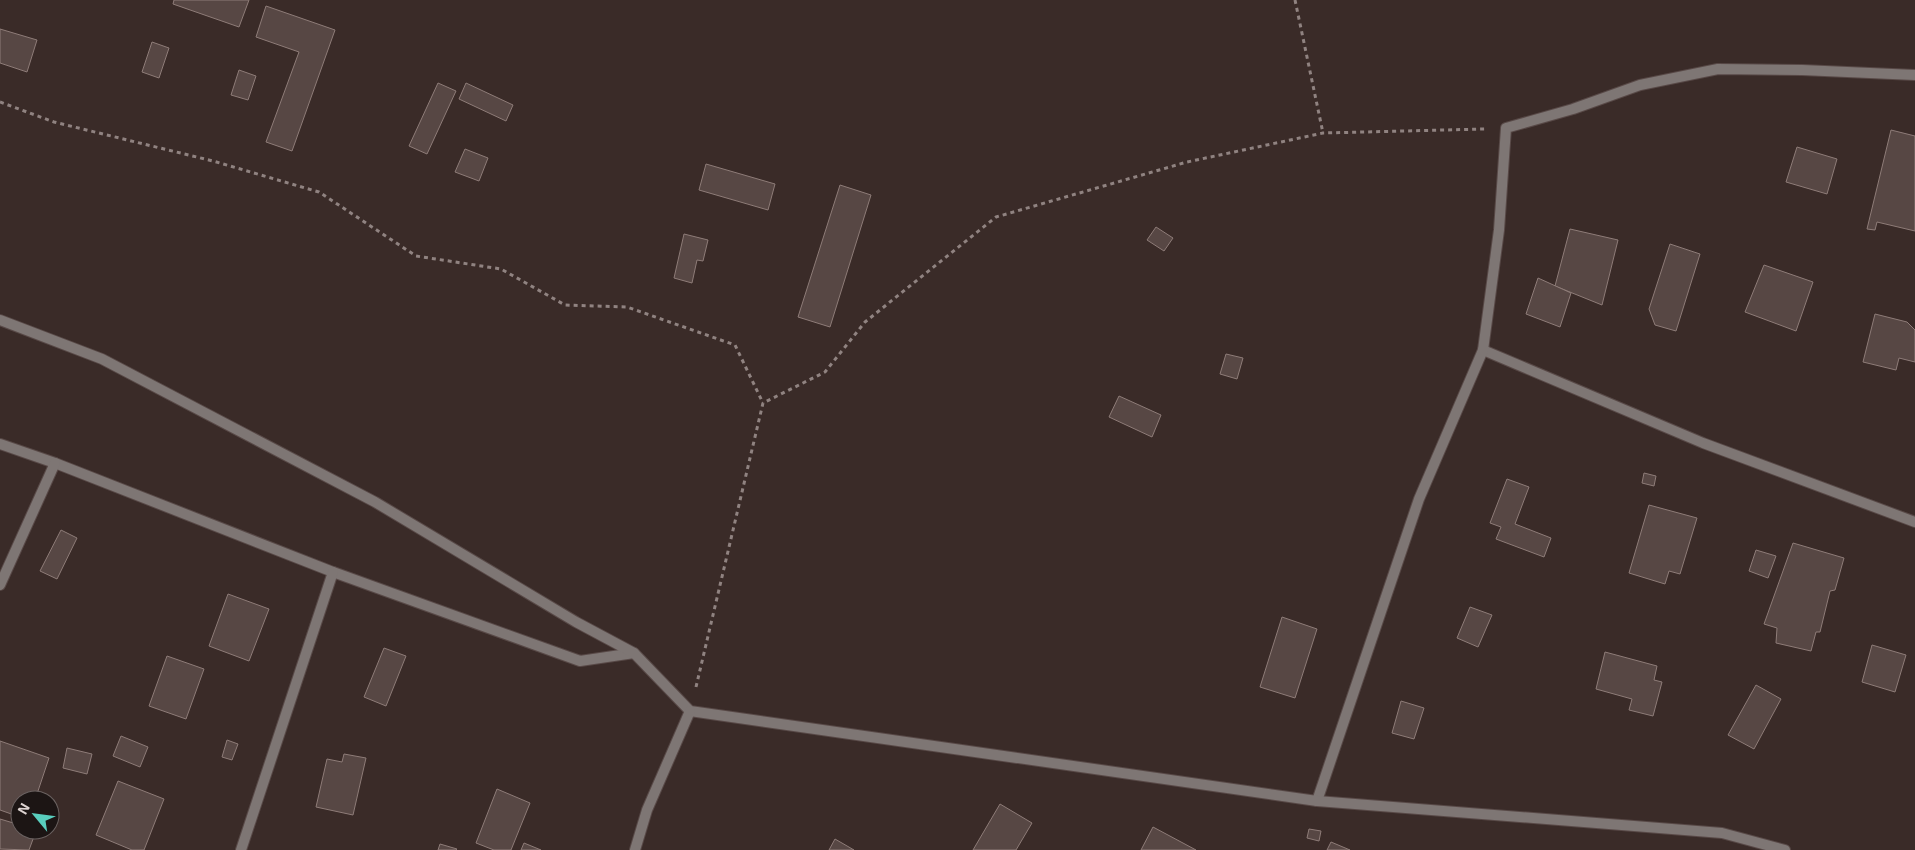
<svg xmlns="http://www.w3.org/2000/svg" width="1915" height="850" font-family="'Exo 2',sans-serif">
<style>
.building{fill:#574744;stroke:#8e7c78}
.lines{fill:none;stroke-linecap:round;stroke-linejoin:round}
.minor-casing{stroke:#584947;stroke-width:12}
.tertiary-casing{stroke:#584947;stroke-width:12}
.path{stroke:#908381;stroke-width:3;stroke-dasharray:4 4;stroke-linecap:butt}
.minor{stroke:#7e7674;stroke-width:10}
.tertiary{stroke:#7e7674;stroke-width:10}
</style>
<rect width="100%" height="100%" fill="#3a2b28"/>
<!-- building -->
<g class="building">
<path d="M174,0H249L239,27L173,4Z"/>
<path d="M266,6L335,30L292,151L266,142L299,52L256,37Z"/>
<path d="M0,29L37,40L27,72L0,63Z"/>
<path d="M152,42L169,48L159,78L142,72Z"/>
<path d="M239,70L256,76L248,100L231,95Z"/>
<path d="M438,83L456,91L427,154L409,146Z"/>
<path d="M466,83L513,105L506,121L459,99Z"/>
<path d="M1891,130L1915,136V231L1877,222L1875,230L1867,229Z"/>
<path d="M1797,147L1837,159L1827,194L1786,182Z"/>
<path d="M465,149L488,158L479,181L455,172Z"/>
<path d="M706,164L775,184L768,210L699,190Z"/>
<path d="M840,185L871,195L830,327L798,317Z"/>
<path d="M1156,227L1173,238L1164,251L1147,240Z"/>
<path d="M1570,229L1618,240L1602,305L1555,286Z"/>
<path d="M684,234L708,240L703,261L697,260L692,283L674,278Z"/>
<path d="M1670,244L1700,254L1676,331L1655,325L1649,309Z"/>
<path d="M1764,265L1813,282L1796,331L1745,312Z"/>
<path d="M1538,278L1571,293L1560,327L1526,314Z"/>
<path d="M1875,314L1907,322L1915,330V362L1899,358L1896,370L1863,362Z"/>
<path d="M1226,354L1243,358L1237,379L1220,374Z"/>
<path d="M1119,396L1161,415L1152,437L1109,417Z"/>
<path d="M1644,473L1656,476L1654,486L1642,483Z"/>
<path d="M1507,479L1529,487L1515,524L1551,538L1544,557L1496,539L1501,527L1490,523Z"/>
<path d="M1649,505L1697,518L1680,574L1669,571L1665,584L1629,573Z"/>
<path d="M61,530L77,538L57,579L40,571Z"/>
<path d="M1793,543L1844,558L1835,590L1830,591L1820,632H1816L1811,651L1776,643L1777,628L1764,624Z"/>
<path d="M1756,550L1776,556L1768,578L1749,571Z"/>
<path d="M228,594L269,609L249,661L209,646Z"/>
<path d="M1470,607L1492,615L1478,647L1457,638Z"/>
<path d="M1282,617L1317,629L1295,698L1260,687Z"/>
<path d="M1872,645L1906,655L1895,692L1862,682Z"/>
<path d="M384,648L406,656L386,706L364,697Z"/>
<path d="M1605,652L1657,666L1654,680L1662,682L1653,716L1629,710L1632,699L1596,689Z"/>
<path d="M167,656L204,669L186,719L149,706Z"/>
<path d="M1756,685L1781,699L1754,749L1728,735Z"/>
<path d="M1401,701L1424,708L1414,739L1392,733Z"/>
<path d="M121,736L148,747L140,767L113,756Z"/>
<path d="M227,740L238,744L232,760L222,757Z"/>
<path d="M0,741L49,758L35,800H20V817L0,810Z"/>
<path d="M67,748L92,754L87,774L63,768Z"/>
<path d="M344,754L366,758L353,815L316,807L327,759L342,762Z"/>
<path d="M118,781L164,799L144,850H132L96,835Z"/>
<path d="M497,789L530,803L511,850H494L476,843Z"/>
<path d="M1000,804L1032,823L1016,850H973Z"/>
<path d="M0,819L20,825V830L36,831L29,850L0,849Z"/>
<path d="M1153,827L1196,850H1141Z"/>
<path d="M1309,829L1321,831L1319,841L1307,838Z"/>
<path d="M835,839L854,850H829Z"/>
<path d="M1331,842L1350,850H1327Z"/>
<path d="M524,843L541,850H521Z"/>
<path d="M440,844L457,849L456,850H438Z"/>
</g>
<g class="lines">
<defs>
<g id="minor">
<path d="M1483,350L1703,443L1915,522"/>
<path d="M0,444L55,463L333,572L580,661L634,653"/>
<path d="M0,585L55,463"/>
<path d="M1317,801L1419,499L1483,350L1499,230L1506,128L1573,109L1640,85L1718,69L1802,70L1915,75"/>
<path d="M241,850L333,572"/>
</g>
<g id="tertiary">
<path d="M0,320L102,359L375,502L576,622L634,653L690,711L1317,801L1722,833L1785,850"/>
<path d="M635,850L647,810L690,711"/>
</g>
</defs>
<!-- minor casing -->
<use href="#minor" class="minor-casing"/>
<!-- tertiary casing -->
<use href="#tertiary" class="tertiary-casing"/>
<!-- path -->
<g class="path">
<path d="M1295,0L1323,133"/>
<path d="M0,102L54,122L213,161L319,192L416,256L501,269L565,305L627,307L735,345L763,403"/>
<path d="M696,687L763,403L825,372L865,322L996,217L1187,162L1323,133L1485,129"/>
</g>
<!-- minor -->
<use href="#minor" class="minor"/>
<!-- tertiary -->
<use href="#tertiary" class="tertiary"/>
</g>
<!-- north arrow -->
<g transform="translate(35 815) rotate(299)"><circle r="24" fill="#1c1514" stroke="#6a6160"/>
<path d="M0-4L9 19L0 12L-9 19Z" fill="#59cebe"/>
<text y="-8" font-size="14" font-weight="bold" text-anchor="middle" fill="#ded4d2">N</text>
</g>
</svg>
